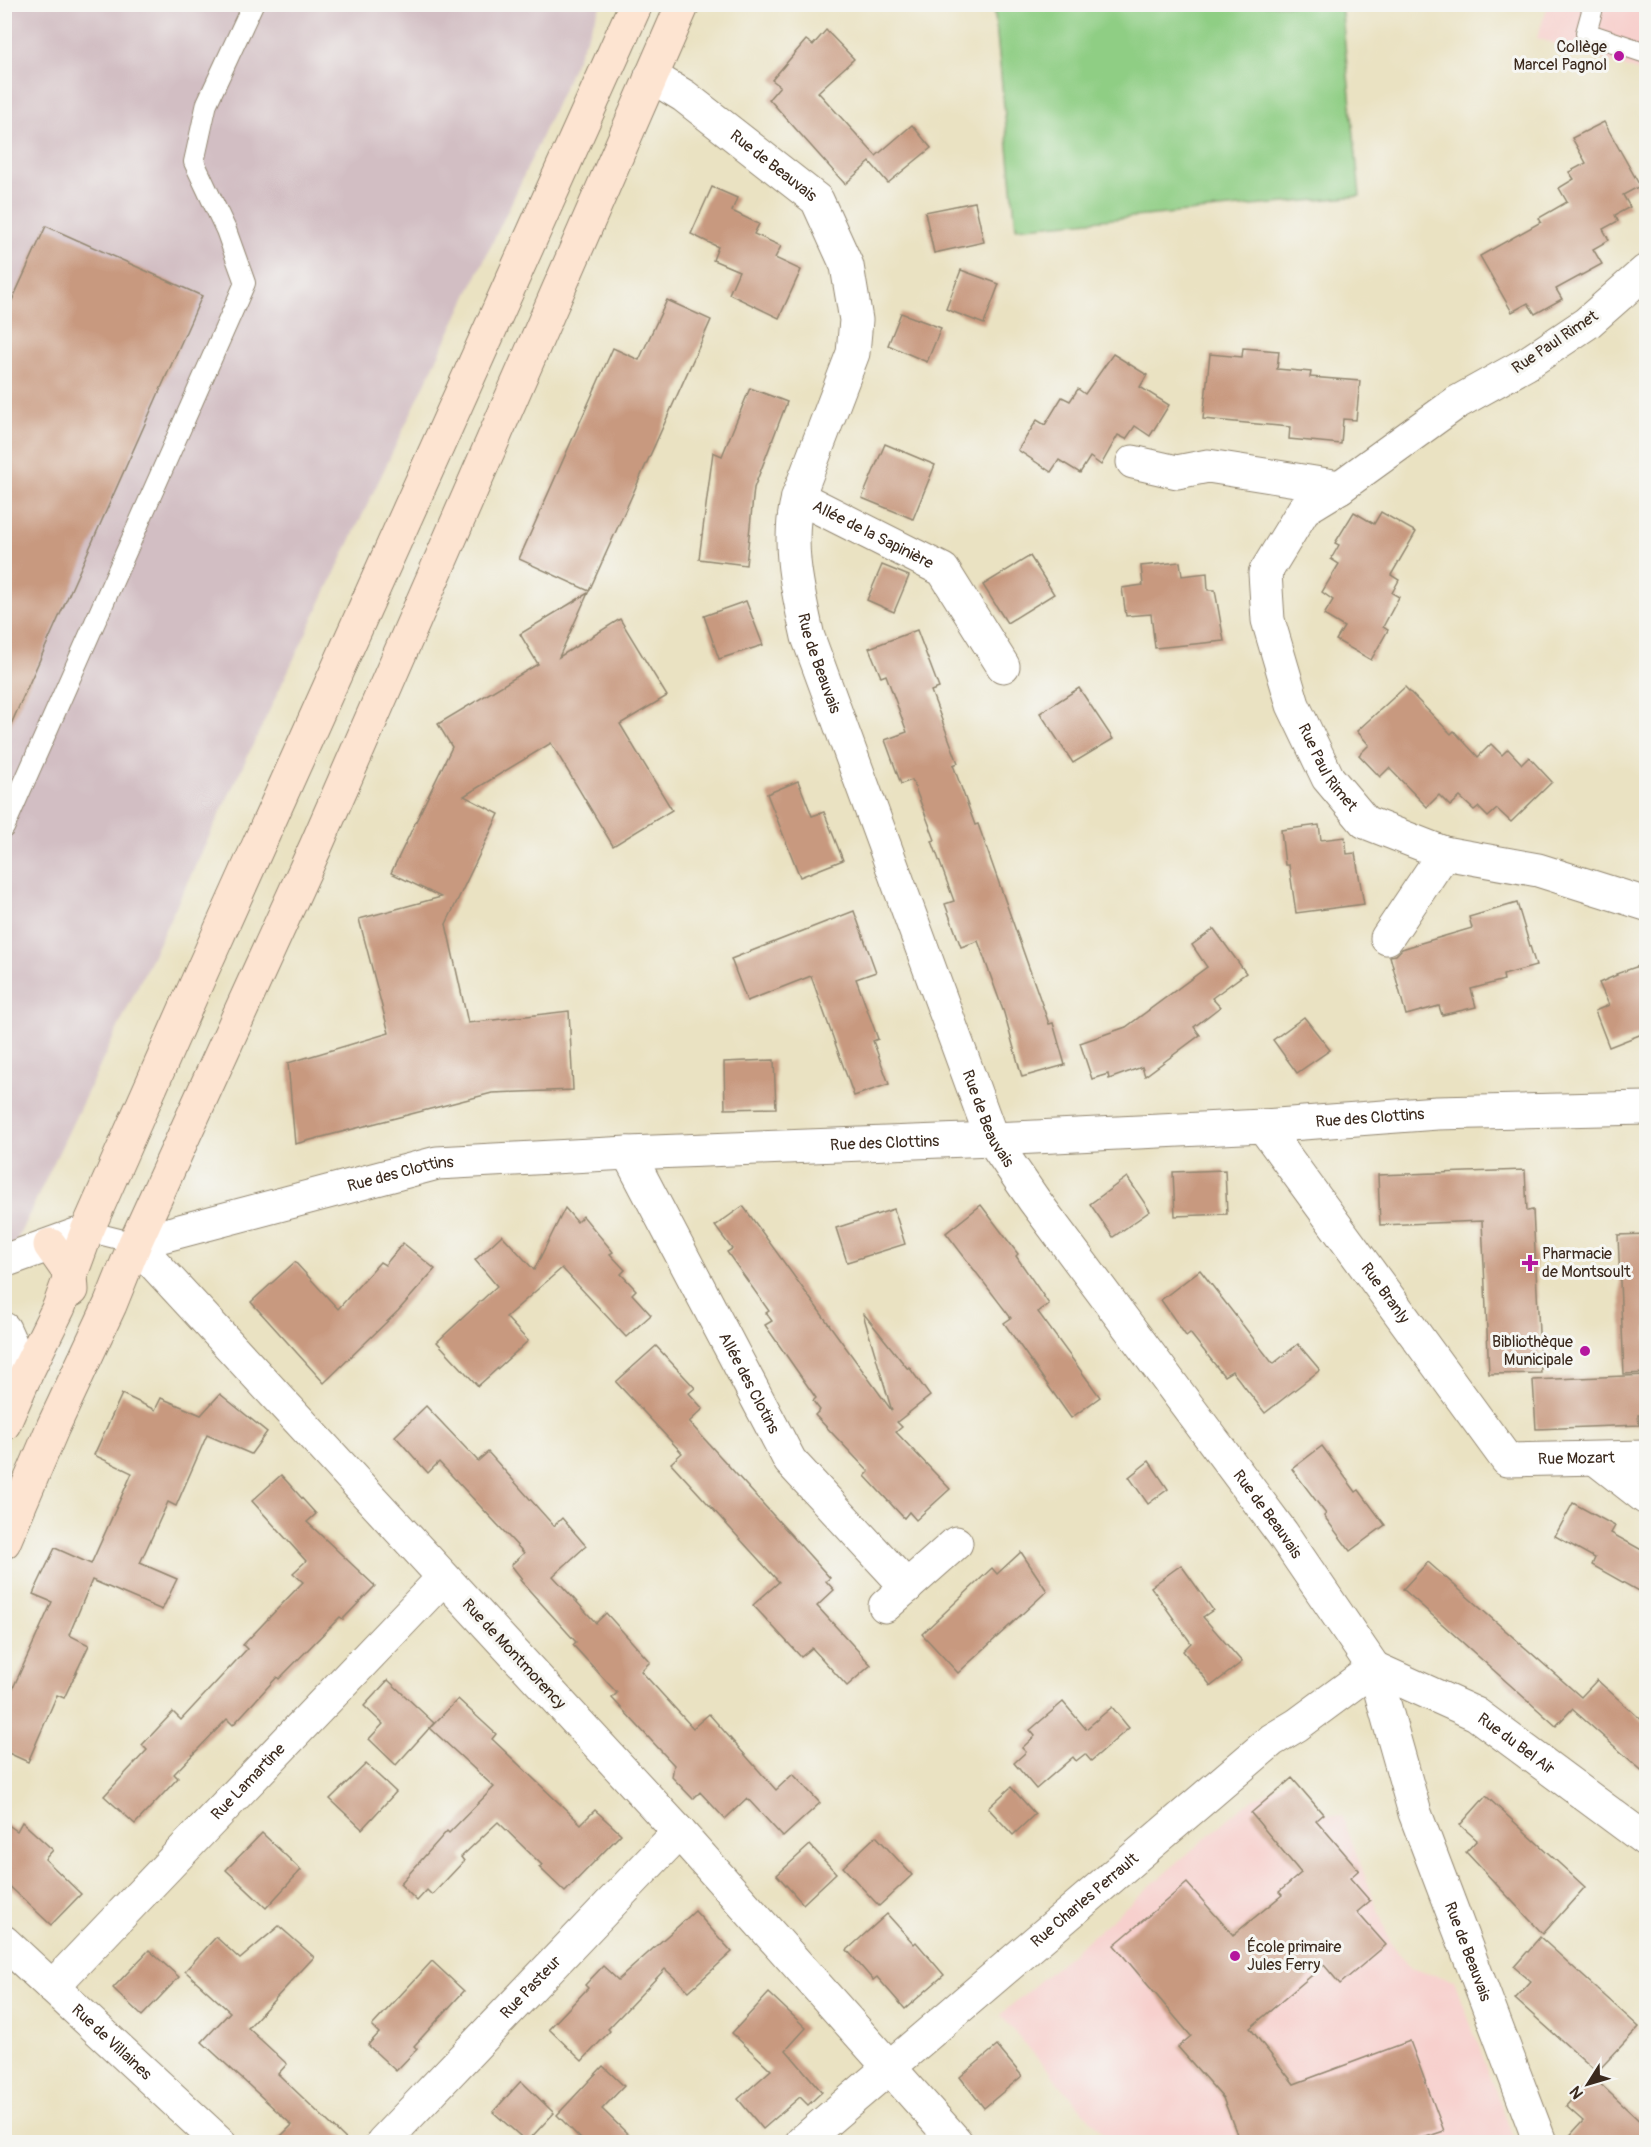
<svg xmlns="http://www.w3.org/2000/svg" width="1651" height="2147" font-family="Pangolin,sans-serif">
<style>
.built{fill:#f7d0cd}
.industrial{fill:#d2bec3}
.green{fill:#8fce84;stroke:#657c51;stroke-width:1.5}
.building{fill:#c8997f}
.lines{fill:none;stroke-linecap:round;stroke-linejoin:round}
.lane-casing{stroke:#928670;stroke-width:22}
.street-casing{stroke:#928670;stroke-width:35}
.secondary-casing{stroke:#928670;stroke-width:35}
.lane{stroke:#fff;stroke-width:20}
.street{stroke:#fff;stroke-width:33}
.secondary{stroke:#fde4d1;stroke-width:33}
.poi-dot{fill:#b5179e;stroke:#f6f6f2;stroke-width:2}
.labels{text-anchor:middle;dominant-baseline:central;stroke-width:6;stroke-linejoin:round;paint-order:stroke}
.poi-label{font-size:16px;fill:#3b2a1e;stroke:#f6f6f2;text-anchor:end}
.street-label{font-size:16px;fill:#3b2a1e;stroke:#f6f6f2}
</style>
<rect width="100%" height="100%" fill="#f6f6f2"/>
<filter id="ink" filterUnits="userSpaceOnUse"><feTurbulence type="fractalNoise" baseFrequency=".0167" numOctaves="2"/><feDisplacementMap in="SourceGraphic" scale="12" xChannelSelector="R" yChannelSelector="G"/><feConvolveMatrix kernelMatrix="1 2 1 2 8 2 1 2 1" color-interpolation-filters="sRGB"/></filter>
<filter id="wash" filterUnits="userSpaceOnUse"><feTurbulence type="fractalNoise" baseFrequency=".008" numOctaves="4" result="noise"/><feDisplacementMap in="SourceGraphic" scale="24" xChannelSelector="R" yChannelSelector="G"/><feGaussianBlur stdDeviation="1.35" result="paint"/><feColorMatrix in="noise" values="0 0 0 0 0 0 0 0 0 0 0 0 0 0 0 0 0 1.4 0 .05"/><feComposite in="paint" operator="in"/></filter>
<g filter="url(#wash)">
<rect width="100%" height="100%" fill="#eae2c2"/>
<!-- built -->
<g class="built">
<path d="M1548,5H1646V74L1537,38Z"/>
<path d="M1292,1778L1323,1814L1342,1816L1390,1942L1410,1969L1454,1980L1515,2142H1110L1000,2015L1243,1806Z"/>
</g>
<!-- industrial -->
<path class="industrial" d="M5,5H601L516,193L5,1265Z"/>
<!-- green -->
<path class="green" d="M994,5H1341L1360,196L1016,228Z"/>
<g id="blocks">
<!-- building -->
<g class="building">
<path d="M826,30L854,59L818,92L876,156L912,125L931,148L888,183L870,162L845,184L769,99L780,86L772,80L806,40L813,45Z"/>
<path d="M1604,122L1640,186L1623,195L1630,207L1615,215L1618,221L1603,229L1609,240L1593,249L1602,264L1556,289L1562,299L1535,314L1528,303L1512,312L1480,256L1541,222L1539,218L1567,202L1559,188L1574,179L1569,172L1586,163L1572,138Z"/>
<path d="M712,187L737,198L732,211L759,224L754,234L781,246L775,258L801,270L779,318L729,294L739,271L713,260L718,247L691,234Z"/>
<path d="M975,202L984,242L934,253L925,212Z"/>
<path d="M46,226L202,296L4,740V318Z"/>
<path d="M961,270L999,284L984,324L946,309Z"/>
<path d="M667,300L711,320L589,591L519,559L613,348L639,360Z"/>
<path d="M901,313L941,328L927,362L888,345Z"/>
<path d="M1243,348L1279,351L1277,369L1311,372L1310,377L1360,381L1356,420L1343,419L1341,444L1289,439L1290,427L1203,419L1210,354L1242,357Z"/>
<path d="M1113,354L1147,375L1140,387L1169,405L1150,436L1135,426L1126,439L1118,435L1101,465L1090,457L1080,473L1059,460L1051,472L1018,450L1037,420L1045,425L1062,397L1070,401L1078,389L1085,394Z"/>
<path d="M750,388L787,402L754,488L746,565L699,559L713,452L722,456Z"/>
<path d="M885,444L935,465L913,519L862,498Z"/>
<path d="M1354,512L1374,524L1381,512L1416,532L1391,575L1399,580L1392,593L1399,597L1383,627L1388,630L1371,660L1336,640L1344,627L1324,615L1333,600L1322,592L1339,564L1331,559L1339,545L1335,543Z"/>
<path d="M1030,556L1054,594L1007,623L983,585Z"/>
<path d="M1180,562L1182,576L1207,573L1208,590H1215L1224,641L1155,648L1151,614L1126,616L1122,588L1143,585L1141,566Z"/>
<path d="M882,565L909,576L894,612L867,600Z"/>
<path d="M588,593L559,657L620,619L667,696L620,724L672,810L613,846L551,743L464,796L499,814L446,924L468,1023L569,1011L573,1090L492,1093L295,1144L288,1063L389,1033L359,919L441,897L391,873L452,747L438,724L538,664L520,634Z"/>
<path d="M746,601L763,645L719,659L704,616Z"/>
<path d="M917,630L939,688L931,691L958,763L953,765L975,825L978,824L1049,1024L1053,1023L1065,1065L1022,1077L1004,1013L978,941L961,947L945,904L954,901L932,841L935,840L912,780L901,784L885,740L907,732L886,675L881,677L869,648Z"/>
<path d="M1405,687L1451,734L1454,731L1478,757L1491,744L1502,755L1508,749L1522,764L1529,757L1552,782L1511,822L1497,809L1488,817L1478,807L1474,810L1460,797L1450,806L1439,795L1427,807L1389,768L1380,777L1359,755L1369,745L1357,731Z"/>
<path d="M1079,688L1113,739L1073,763L1040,713Z"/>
<path d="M798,781L812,816L824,812L843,860L800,877L767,794Z"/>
<path d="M1319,825L1321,840L1345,837L1347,854L1355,853L1364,904L1296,913L1289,865H1285L1281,830Z"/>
<path d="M1517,903L1536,966L1503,975L1504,980L1471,989L1476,1007L1442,1015L1439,1006L1406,1015L1390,956L1396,955L1402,949L1421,943L1472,928L1469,917Z"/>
<path d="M854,911L876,972L856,979L878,1039L873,1041L889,1084L854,1096L811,976L747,1001L731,959Z"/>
<path d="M1214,929L1246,973L1212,998L1220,1007L1194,1027L1200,1035L1145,1076L1142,1067L1109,1079L1108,1074L1092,1079L1080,1043L1126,1027L1207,967L1192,945Z"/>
<path d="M1647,963V1044L1642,1034L1609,1047L1595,1011L1609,1005L1599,983L1617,975L1616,974Z"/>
<path d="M1304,1017L1330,1050L1297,1073L1273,1040Z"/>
<path d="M774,1060L776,1108L725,1109L724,1062Z"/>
<path d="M1225,1170L1227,1214L1175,1216L1173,1172Z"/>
<path d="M1525,1170L1527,1211L1533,1210L1541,1373L1489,1374L1482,1221L1380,1225L1378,1175Z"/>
<path d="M1127,1177L1150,1211L1113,1237L1090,1204Z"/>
<path d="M981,1205L1018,1254L1016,1256L1049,1304L1038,1312L1100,1397L1071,1418L1004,1323L1011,1318L946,1233Z"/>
<path d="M743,1206L892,1411L863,1314H864L908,1369L909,1367L930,1396L897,1422L902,1427L896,1432L950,1489L916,1520L909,1512L904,1518L865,1476L869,1472L815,1415L820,1410L813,1401L816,1398L765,1325L772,1321L766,1313L769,1311L727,1252L732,1249L715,1226Z"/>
<path d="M565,1208L577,1222L583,1216L613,1252L610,1254L625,1270L621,1274L636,1290L632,1294L651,1315L626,1337L562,1268L506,1317L528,1341L478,1386L437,1342L497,1286L475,1260L502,1235L534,1270Z"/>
<path d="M894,1209L905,1244L847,1262L836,1228Z"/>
<path d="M1647,1234V1373L1624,1374L1618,1235Z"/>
<path d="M403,1243L435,1269L398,1311L324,1383L251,1302L295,1262L338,1309L380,1262L385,1265Z"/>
<path d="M1200,1270L1273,1364L1298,1344L1320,1370L1265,1413L1232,1371L1224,1376L1190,1333L1186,1336L1161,1300Z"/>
<path d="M656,1346L695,1388L689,1393L703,1409L689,1422L830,1578L826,1581L834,1590L817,1606L871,1665L847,1686L812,1648L801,1657L753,1605L779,1582L671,1463L682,1453L616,1382Z"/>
<path d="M1647,1375V1415H1638L1639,1425L1536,1429L1533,1380Z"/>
<path d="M122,1394L155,1410L161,1398L201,1415L220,1394L267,1432L251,1454L207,1435L176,1506L168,1502L140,1563L177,1579L162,1610L92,1580L69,1635L89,1645L64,1698L57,1695L28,1762L4,1751V1702L11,1687L13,1688L52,1602L33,1594L55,1548L91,1564L132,1473L94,1455Z"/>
<path d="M426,1406L478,1461L488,1452L554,1526L562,1518L586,1546L553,1576L596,1623L606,1613L650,1662L641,1671L693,1728L709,1714L776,1790L793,1774L820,1803L783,1837L747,1798L725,1819L700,1792L693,1799L672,1777L674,1765L612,1698L617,1693L573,1645L576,1642L520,1580L522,1579L511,1565L524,1553L439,1462L428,1473L395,1436Z"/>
<path d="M1322,1446L1356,1492L1359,1490L1385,1525L1350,1551L1324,1516L1326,1514L1292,1469Z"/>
<path d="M1149,1461L1168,1489L1148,1504L1129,1477Z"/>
<path d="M281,1475L316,1514L307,1522L375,1586L343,1619L340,1617L279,1679L277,1677L233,1725L227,1719L174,1774L178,1778L135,1824L104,1796L147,1750L142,1745L173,1712L181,1720L247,1649L243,1645L303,1582L293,1573L306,1561L252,1501Z"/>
<path d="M1573,1503L1615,1526L1611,1533L1647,1553V1596L1592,1565L1595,1558L1555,1536Z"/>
<path d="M1021,1552L1047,1591L958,1673L922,1634L992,1568L997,1574Z"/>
<path d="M1428,1562L1581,1697L1597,1680L1647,1725V1775L1572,1709L1556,1726L1403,1589Z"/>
<path d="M1181,1565L1213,1610L1203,1617L1242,1662L1211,1686L1183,1651L1191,1643L1151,1587Z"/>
<path d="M388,1680L434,1723L396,1765L369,1739L383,1724L364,1706Z"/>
<path d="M458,1699L496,1734L492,1739L581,1824L595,1810L621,1834L565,1892L539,1867L542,1865L498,1822L461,1857L464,1861L432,1895L427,1890L417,1901L400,1884L447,1831L449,1833L494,1787L430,1728Z"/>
<path d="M1063,1702L1086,1729L1112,1707L1129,1728L1091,1761L1085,1754L1076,1761L1073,1757L1036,1789L1014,1763L1026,1752L1022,1748L1035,1736L1030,1730Z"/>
<path d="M366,1764L396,1792L362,1829L330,1799Z"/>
<path d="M1292,1778L1323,1814L1316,1820L1359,1870L1350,1878L1370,1901L1357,1912L1386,1945L1340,1984L1324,1965L1250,2028L1294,2084L1410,2041L1444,2131L1411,2142H1240L1223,2098L1178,2047L1191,2036L1114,1945L1187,1883L1233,1935L1282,1895L1279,1892L1301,1873L1251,1813Z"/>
<path d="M1011,1787L1035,1814L1013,1835L988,1808Z"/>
<path d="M1486,1796L1585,1887L1543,1934L1466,1852L1477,1840L1460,1825Z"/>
<path d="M4,1822L17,1831L22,1822L53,1850L45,1859L81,1894L51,1925L4,1881Z"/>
<path d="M262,1833L301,1870L266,1908L226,1870Z"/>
<path d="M876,1836L912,1875L879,1906L843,1867Z"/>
<path d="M810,1845L836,1873L803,1904L777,1875Z"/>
<path d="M695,1911L732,1952L689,1991L665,1969L608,2029L610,2031L582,2061L549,2029L588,1988L585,1985L603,1966L618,1980Z"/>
<path d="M887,1914L914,1944L916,1942L944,1975L905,2009L877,1977L873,1980L847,1950Z"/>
<path d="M279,1926L314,1957L248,2028L287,2064L278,2074L349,2142H275L292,2125L202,2042L230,2012L185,1971L216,1937L240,1959Z"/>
<path d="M1540,1937L1639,2027L1597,2072L1515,1999L1531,1981L1514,1967Z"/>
<path d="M149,1950L179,1977L142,2016L113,1988Z"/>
<path d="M432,1961L464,1991L414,2046L417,2049L396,2071L368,2045L379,2033L372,2026Z"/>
<path d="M769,1993L806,2028L786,2050L822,2092L808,2105L800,2097L763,2129L738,2099L771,2070L732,2033Z"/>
<path d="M997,2046L1022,2076L984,2108L960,2077Z"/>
<path d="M603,2066L624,2086L602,2109L636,2142H584L557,2115Z"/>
<path d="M1593,2077L1647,2128V2142H1564L1583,2121L1566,2106Z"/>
<path d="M521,2081L554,2113L527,2142L493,2112Z"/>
</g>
</g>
</g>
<g filter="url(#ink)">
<use href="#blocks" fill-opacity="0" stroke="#928670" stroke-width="1.5"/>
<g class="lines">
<defs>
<g id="lane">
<path d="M1594,4L1586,33L1646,53"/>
<path d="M4,828L245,283L226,230L194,162L207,103L253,4"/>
<path d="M87,1231L135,1243"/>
</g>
<g id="street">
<path id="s1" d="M651,76L684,96L817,200L847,266L856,320L853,353L798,497C786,544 798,591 808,637L992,1139L1034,1200L1282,1533L1374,1668L1415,1813L1540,2142"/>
<path id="s2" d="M1646,271L1587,323L1526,364L1456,403L1340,487L1304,509L1265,573L1268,620L1293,705L1328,778L1365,822L1444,853L1538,870L1646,904"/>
<path d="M1133,462L1177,472L1208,466L1340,487"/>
<path id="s3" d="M798,497L943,570L1003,666"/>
<path d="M1387,938L1444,853"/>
<path id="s4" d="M1263,1126L1507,1460L1646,1457"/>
<path id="s5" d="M628,1153L790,1461L907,1587"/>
<path d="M4,1261L76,1235"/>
<path d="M4,1329L25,1376"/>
<path d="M1596,1459L1646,1498"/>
<path d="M885,1606L956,1543"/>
<path id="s6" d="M1374,1668L1476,1714L1646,1840"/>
<path id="s7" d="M4,1942L219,2142"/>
<path id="s8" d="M52,1987L443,1578"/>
<path id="s9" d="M383,2142L679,1832"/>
<path id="s10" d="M802,2142L1272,1740L1297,1725L1374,1668"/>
<path id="s11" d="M956,2142L679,1832L135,1243L437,1163L628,1153L992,1139L1263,1126L1437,1113L1646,1108"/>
</g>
<g id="secondary">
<path d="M50,1245L71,1275L72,1290"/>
<path d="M4,1424L25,1376L59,1307L87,1231L198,980L636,4"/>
<path d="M4,1542L53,1427L110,1305L135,1243L316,846L683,4"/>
</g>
</defs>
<!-- lane casing -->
<use href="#lane" class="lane-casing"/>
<!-- street casing -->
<use href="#street" class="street-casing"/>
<!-- secondary casing -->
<use href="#secondary" class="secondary-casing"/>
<!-- lane -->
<use href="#lane" class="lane"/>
<!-- street -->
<use href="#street" class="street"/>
<!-- secondary -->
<use href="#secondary" class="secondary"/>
</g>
</g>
<!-- markers -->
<g class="poi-dot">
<circle cx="1619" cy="56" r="6"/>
<path d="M1527 1254h6v6h6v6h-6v6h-6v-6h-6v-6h6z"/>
<circle cx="1585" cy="1351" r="6"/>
<circle cx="1235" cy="1956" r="6"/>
</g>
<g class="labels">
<!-- poi labels -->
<g class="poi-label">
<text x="1607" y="47">Collège<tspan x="1607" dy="18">Marcel Pagnol</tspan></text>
<text x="1542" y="1254" text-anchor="start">Pharmacie<tspan x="1542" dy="18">de Montsoult</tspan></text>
<text x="1573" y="1342">Bibliothèque<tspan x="1573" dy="18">Municipale</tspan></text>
<text x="1247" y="1947" text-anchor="start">École primaire<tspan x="1247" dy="18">Jules Ferry</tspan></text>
</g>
<!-- street labels -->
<g class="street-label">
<text stroke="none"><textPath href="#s1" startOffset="152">Rue de Beauvais</textPath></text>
<text transform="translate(1555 342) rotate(-34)">Rue Paul Rimet</text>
<text stroke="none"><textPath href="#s3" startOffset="84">Allée de la Sapinière</textPath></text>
<text stroke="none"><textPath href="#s1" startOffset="692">Rue de Beauvais</textPath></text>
<text stroke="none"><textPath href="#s2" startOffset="700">Rue Paul Rimet</textPath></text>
<text stroke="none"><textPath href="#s1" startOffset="1178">Rue de Beauvais</textPath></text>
<text stroke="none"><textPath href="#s11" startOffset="2464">Rue des Clottins</textPath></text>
<text stroke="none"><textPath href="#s11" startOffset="1978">Rue des Clottins</textPath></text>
<text stroke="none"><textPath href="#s11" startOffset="1492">Rue des Clottins</textPath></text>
<text stroke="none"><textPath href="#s4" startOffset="207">Rue Branly</textPath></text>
<text stroke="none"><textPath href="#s5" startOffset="260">Allée des Clotins</textPath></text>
<text stroke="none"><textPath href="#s4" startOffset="483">Rue Mozart</textPath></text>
<text stroke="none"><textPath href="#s1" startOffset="1664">Rue de Beauvais</textPath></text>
<text transform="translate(514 1654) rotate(47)">Rue de Montmorency</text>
<text stroke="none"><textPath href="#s6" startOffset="162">Rue du Bel Air</textPath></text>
<text stroke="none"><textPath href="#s8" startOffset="284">Rue Lamartine</textPath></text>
<text stroke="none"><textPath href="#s10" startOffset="372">Rue Charles Perrault</textPath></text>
<text stroke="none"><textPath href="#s1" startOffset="2150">Rue de Beauvais</textPath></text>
<text stroke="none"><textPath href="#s9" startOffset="214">Rue Pasteur</textPath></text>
<text stroke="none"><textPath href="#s7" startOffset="147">Rue de Villaines</textPath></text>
</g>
</g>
<!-- margin -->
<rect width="1651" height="2147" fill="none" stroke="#f6f6f2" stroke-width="24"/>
<!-- north arrow -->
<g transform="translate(1588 2084) rotate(233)" stroke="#f6f6f2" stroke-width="4.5" paint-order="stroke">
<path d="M0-4.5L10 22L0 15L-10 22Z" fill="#3b2a1e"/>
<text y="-9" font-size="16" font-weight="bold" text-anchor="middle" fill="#3b2a1e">N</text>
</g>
</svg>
